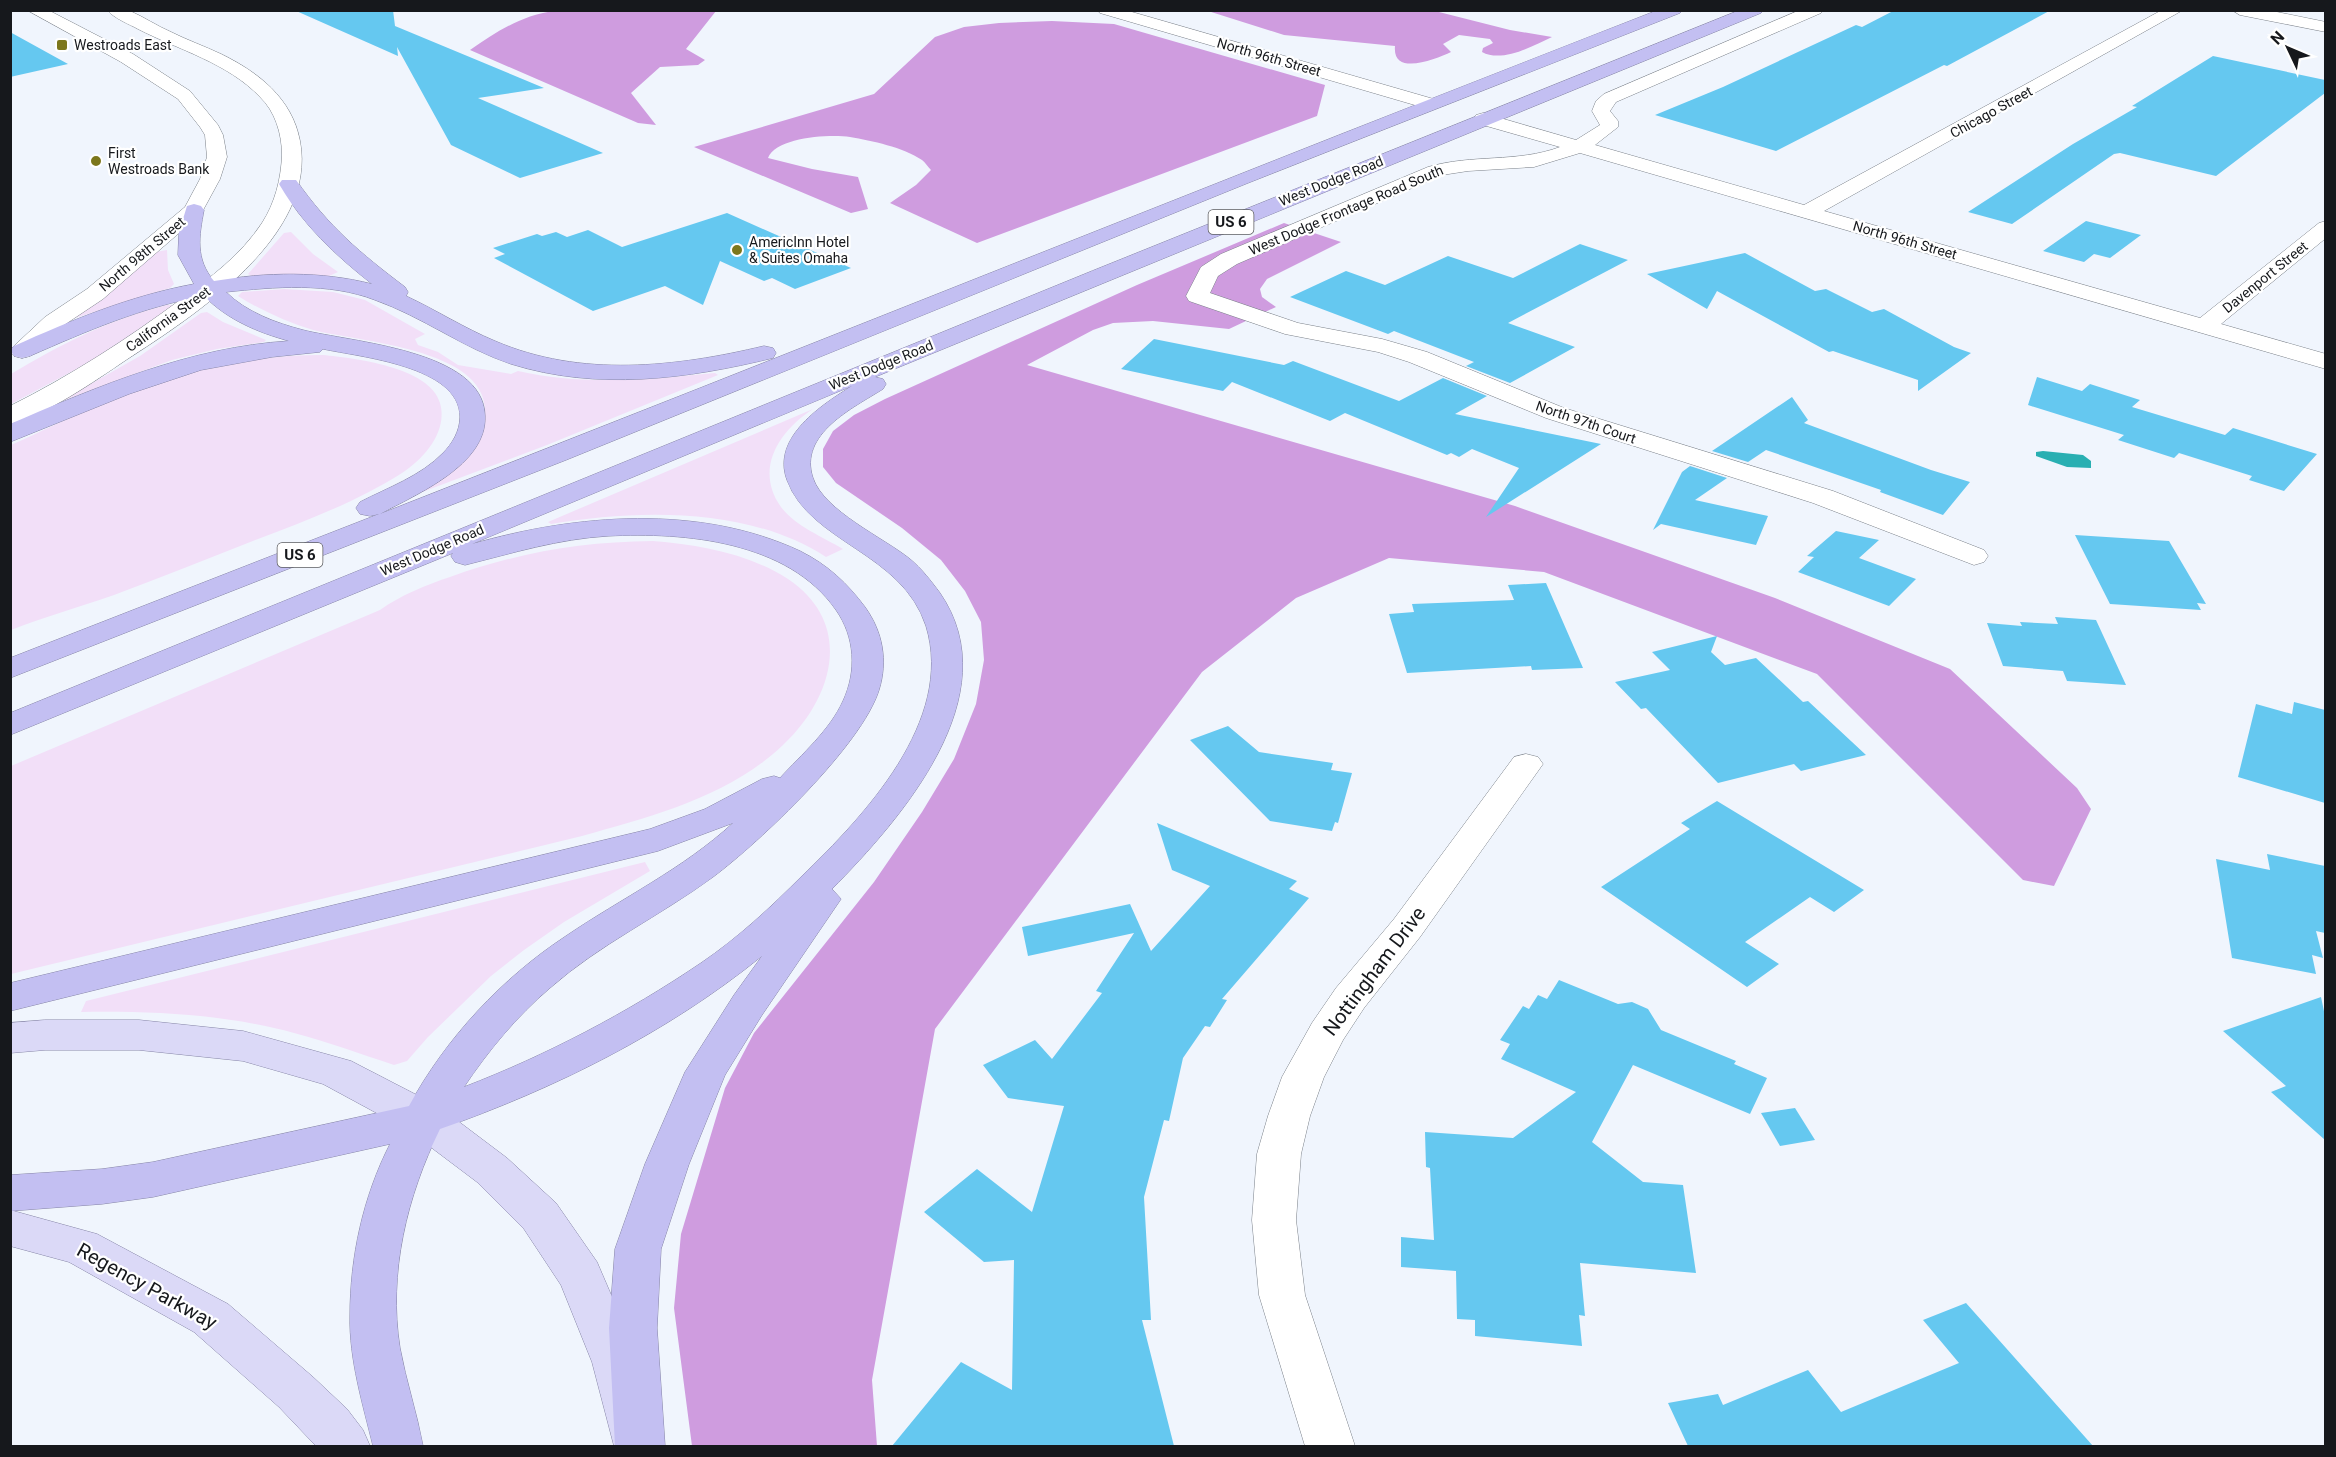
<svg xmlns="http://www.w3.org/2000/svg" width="2336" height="1457" font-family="Roboto,sans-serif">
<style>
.green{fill:#f2dff8}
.forest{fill:#cf9cdf}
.water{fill:#29afb2}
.building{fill:#65c8f0}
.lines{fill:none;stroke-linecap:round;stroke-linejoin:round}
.minor-casing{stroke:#7b8189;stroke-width:1}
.major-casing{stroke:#8685a7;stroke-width:1}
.highway-casing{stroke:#8685a7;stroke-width:1}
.minor{fill:#fff;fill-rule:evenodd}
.major{fill:#dbd9f7;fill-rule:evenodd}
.highway{fill:#c3bff2;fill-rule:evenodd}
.poi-dot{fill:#7c771c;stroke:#fff;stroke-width:2}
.labels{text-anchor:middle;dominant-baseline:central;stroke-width:4.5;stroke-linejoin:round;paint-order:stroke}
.far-poi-label{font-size:14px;fill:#16181c;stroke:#fff;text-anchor:start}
.far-street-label{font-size:14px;fill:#16181c;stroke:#fff}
.shield{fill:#fff;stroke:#5c5d60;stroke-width:1.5}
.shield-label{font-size:15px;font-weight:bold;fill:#16181c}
.near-street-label{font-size:20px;fill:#16181c;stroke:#fff}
</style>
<rect width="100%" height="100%" fill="#f0f5fd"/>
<!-- green -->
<g class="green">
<path d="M291,232L313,254L338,272L329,276L253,277L248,274L284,233Z"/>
<path d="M167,250L168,270L174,284L170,288L72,319L105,296L156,252Z"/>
<path d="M284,289L333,292L365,300L425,334L415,339L418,345L438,352L458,365L511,374L518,371C583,386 649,379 715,373L718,375L547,445L417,494C434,479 466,455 479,439C484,432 485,422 485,413C488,348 358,342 313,330C287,322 262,311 238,296L242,292Z"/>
<path d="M167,305H174L99,357L11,404V374C61,344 110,319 167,305Z"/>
<path d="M207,312L223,322L266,340L264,342L217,349L172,360L57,403L140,356L201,313Z"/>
<path d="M323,355C354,358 430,367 440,403C448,431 425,458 402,473C358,501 306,521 258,539C210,558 162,577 114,595C79,607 44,617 11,630V445C65,421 126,388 183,373C229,361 276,355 323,355Z"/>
<path d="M813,409C779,431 754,469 781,507C795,526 823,537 843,549L826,557C749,507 639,509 551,524L548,522Z"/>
<path d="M653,541C699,545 748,553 788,579C855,624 833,698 783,745C728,797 653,816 582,836L11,974V766L380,610C401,595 426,585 450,577C520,552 580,542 653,541Z"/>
<path d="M645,862L650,871L564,922L524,950L491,976L428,1037L407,1061L394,1065C361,1054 328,1042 294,1033C225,1014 152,1011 81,1012L86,1001Z"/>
</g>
<!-- forest -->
<g class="forest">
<path d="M554,11V10L716,11L686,49L705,60L698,65L660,67L631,93L656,125L638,123L470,50C496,32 522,15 554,11Z"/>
<path d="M1208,11H1435L1510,30L1552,37C1533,46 1502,63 1482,52L1483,48L1493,43L1490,39L1459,35L1443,44L1451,52C1436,59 1392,77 1395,46L1284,35Z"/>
<path d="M1052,21L1114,24L1325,85L1317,116L977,243L890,203L916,185L931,170C928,167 925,162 922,160C903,147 872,141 850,137C830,134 776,137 768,158L812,169L858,177L868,209L851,213L694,147L874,94L935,37L964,27L999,23Z"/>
<path d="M1284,223L1341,242L1267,279L1260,289L1262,297L1276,307L1229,329L1153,321L1113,323L1093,330L1027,365L1515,506L1775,598L1950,669L2077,788L2091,809L2054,886L2023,880L1817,674L1544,572L1389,558L1296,598L1202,672L935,1029L872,1380L877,1446H692L674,1308L681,1234L725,1088L754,1033L874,882L922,812L954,759L976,704L984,660L981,622L965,591L941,560L902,528L836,483L823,467V449L833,431L854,415L885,399L1137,285Z"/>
</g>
<!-- water -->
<path class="water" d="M2043,451L2083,455L2091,461V468L2067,467L2036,456V452Z"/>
<!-- building -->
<g class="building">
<path d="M294,10H393L395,26L544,88L478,98L603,153L520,178L451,145L397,47L398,56Z"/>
<path d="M1895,10H2051L1947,66L1944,65L1776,151L1655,115L1723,87L1856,25L1862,27Z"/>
<path d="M10,32L68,64L10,77Z"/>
<path d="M2213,56L2325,80V93L2216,176L2120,153L2114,154L2012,224L1968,212L2073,144L2137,107L2132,106Z"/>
<path d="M727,213L851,268L795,289L772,278L764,281L720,261L703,305L665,286L593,311L494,258L505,254L493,248L537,234L542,236L556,232L567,237L588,230L622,247Z"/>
<path d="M2086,221L2141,235L2110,258L2094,254L2084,262L2043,251Z"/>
<path d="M1580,244L1628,260L1508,323L1575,347L1510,383L1466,366L1474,362L1394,331L1388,334L1290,297L1346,271L1385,285L1448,256L1513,278Z"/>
<path d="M1745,253L1815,291L1826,289L1872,312L1884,309L1954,347L1971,353L1918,391V380L1833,351L1829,352L1717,291L1707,309L1647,274Z"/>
<path d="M1154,339L1284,365L1293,361L1399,401L1443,378L1487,396L1455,414L1601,444L1486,517L1519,468L1472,449L1459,457L1451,453L1447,455L1345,413L1330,421L1232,382L1223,391L1121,369Z"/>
<path d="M2037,377L2082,391L2090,384L2140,400L2132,407L2225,435L2233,428L2317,454L2284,491L2249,480L2252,476L2179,453L2174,458L2118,440L2124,435L2028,405Z"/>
<path d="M1792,397L1808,420L1804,423L1931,470L1970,482L1943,515L1880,492L1881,490L1766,450L1748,462L1712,451Z"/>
<path d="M1690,466L1727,478L1695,500L1768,516L1756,545L1661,524L1653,530L1682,472Z"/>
<path d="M1836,531L1879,540L1859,558L1916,579L1889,606L1798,572L1814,557L1807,556Z"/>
<path d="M2075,535L2169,541L2206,604L2197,603L2201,610L2110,604Z"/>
<path d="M1546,583L1583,668L1532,670L1531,666L1407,673L1389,614L1414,612L1412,604L1514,600L1508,585Z"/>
<path d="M2055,617L2096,620L2126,685L2067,681L2063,671L2003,666L1987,623L2022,626L2020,622L2058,624Z"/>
<path d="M1717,636L1711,652L1725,665L1756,658L1803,702L1808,701L1866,755L1801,771L1794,764L1718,783L1646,708L1641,709L1615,682L1670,670L1652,652Z"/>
<path d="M2294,702L2325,710V803L2238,777L2256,704L2292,714Z"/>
<path d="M1228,726L1259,752L1333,763L1331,770L1352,773L1338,823L1335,822L1332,831L1270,821L1190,740Z"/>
<path d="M1717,801L1864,890L1834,912L1810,897L1745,942L1779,964L1747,987L1601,887L1690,829L1681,823Z"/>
<path d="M1157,823L1297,881L1289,889L1309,898L1222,999L1227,1000L1210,1027L1205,1026L1183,1058L1169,1121L1164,1120L1144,1197L1151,1320H1142L1174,1446H892L961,1362L1012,1390L1014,1260L984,1262L924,1212L977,1169L1032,1212L1064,1106L1008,1098L983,1065L1035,1040L1052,1059L1102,993L1096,991L1134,933L1028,956L1022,927L1130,904L1151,951L1210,886L1172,870Z"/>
<path d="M2267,854L2325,866V933L2316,931L2323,958L2312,955L2316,974L2232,958L2216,859L2270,870Z"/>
<path d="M1559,980L1618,1004L1632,1002L1648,1009L1661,1030L1736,1061L1734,1064L1767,1078L1750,1114L1633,1065L1592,1142L1643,1182L1683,1185L1696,1273L1580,1263L1585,1316L1579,1315L1582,1346L1475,1336V1320L1457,1319L1456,1271L1401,1267V1237L1434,1240L1430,1168L1426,1167L1425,1132L1513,1138L1576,1092L1501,1059L1510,1044L1500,1040L1523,1006L1529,1009L1538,995L1547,999Z"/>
<path d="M2321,997L2325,1016V1140L2271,1092L2286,1086L2223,1031Z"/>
<path d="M1795,1108L1815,1140L1780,1146L1761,1113Z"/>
<path d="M1966,1303L2093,1446H1688L1668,1403L1718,1394L1723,1405L1808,1370L1841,1412L1959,1363L1923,1320Z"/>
</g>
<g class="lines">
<defs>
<g id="minor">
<path d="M27,10H48L133,54L190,91L218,125L223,135L227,157L220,179L201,214L103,299L61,327L30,356L22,358L14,356L10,352L14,346L45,317L87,289L185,207L200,179L207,157L205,135L200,127L178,99L121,62Z"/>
<path d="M107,10C114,10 123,9 130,11C144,17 157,26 171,32C187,40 204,46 221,54C258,72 292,98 300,141C318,236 194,316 126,360C95,381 46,415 10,424V406C70,376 126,340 180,300C210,278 241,255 262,223C275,203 281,179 282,155C282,134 275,111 260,97C228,63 179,50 138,29C129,24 115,19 107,10Z"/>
<path d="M1098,10H1125L1437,100L1440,104L1437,108H1425L1100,13Z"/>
<path d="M1800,10H1823L1821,13L1616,102L1610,111L1618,121V127L1595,145L1804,205L2162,10H2183L1824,211L2200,318L2319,223L2326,221V238L2221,324L2326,354V369L1580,153L1534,167L1468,171L1442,175L1237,264L1218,276L1210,293L1298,323L1382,339L1427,352L1564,408L1833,491L1984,550L1988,556L1984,562L1974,565L1813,503L1546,418L1409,362L1378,352L1285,334L1189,301L1186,296L1201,267L1221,254L1428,167C1472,154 1517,163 1560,147L1476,123L1474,119L1476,115L1483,113L1576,140L1600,125L1592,111L1596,101L1604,94Z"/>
<path d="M2232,10H2267L2326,22V32L2240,15Z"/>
<path d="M1526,754L1538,757L1543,764L1420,937L1364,1008L1343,1040L1324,1077L1310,1116L1301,1154L1296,1220L1305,1295L1355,1446H1305L1259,1295L1252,1220L1257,1154L1268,1116L1282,1077L1312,1023L1336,988L1394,919L1514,757Z"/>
</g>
<g id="major">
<path d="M45,1020H139L243,1031L351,1061L438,1106L507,1158L556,1203L597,1262L640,1362L664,1446H614L592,1362L561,1285L524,1229L477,1182L408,1130L323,1084L243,1061L139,1050H45L10,1053V1023Z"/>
<path d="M10,1210L97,1234L228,1304L313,1377L347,1409L363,1430L370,1446H316L279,1407L194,1332L69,1262L10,1246Z"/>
</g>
<g id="highway">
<path d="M1658,10H1682L1680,13L1248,183L566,460L10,678V658L379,514L370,516L360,514L356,508L360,502C387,488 421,476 443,453C452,444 460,431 460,417C460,366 360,357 323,349L320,352L272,357L201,370L129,394L10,442V424C99,386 191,347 289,341C257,332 228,320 204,296C142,307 87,331 30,356L22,358L14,356L10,350L14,346C72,320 130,296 194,284L178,255L179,232L187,206L194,204L201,206L204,210C199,236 195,259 214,281C266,272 321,271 372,284C335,255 303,225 279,184L282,180H296C329,227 360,253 405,287L408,292L406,296C436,310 464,328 495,341C581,378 676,367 764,346L773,348L776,353L773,358C687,379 597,391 511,364C463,348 423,317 375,300C329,282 274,287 226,292C246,312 276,323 303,330C350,342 484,350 485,416C487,465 417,494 380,514C807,347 1231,176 1658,10Z"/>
<path d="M1740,10H1763L1761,13L875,377L883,379L886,384L883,389C853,408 798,434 813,478C824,511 884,538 910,559C922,569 931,581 940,593C1010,695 901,819 832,889L841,899L762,1015L725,1075L689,1164L661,1249L657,1328L665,1446H615L609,1328L615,1249L645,1164L685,1072L734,995L762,956C667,1033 554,1089 440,1129C407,1196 388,1273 400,1348C406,1381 417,1413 423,1446H373C363,1405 349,1359 350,1316C350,1257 363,1197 390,1144L153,1197L102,1204L10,1211V1175L102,1169L153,1162L409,1106C446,1038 502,978 566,936C622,898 683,869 733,823L658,851L10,1011V983L650,829L705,809L762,779L774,776L780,778C802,754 830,730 843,701C857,671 855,637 836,610C788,541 685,532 608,536C558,539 513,553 465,565L455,562L451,556L453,553L10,735V713L1092,271ZM852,386C823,404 771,437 787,480C810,543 902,552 926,626C955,721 864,816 802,876C771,907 738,938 701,963C627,1013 547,1055 464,1087C488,1051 517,1016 550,988C600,944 660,916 713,877C760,842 862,745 879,690C888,661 883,632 865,607C847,583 828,565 800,551C699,504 577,514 472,544Z"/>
</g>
</defs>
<!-- minor casing -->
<use href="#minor" class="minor-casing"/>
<!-- major casing -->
<use href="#major" class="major-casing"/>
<!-- highway casing -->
<use href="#highway" class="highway-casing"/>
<!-- minor -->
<use href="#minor" class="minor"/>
<!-- major -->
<use href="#major" class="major"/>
<!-- highway -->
<use href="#highway" class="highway"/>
</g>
<!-- markers -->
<g class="poi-dot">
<rect x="56" y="39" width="12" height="12" rx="3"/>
<circle cx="96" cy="161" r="6"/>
<circle cx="737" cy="250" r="6"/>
</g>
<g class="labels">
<!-- far-poi labels -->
<g class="far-poi-label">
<text x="74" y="45">Westroads East</text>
<text x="108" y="153">First<tspan x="108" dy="16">Westroads Bank</tspan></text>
<text x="749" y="242">AmericInn Hotel<tspan x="749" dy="16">&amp; Suites Omaha</tspan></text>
</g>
<!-- far-street labels -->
<g class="far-street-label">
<text transform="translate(1269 57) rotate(16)">North 96th Street</text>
<text transform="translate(1991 112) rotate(-29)">Chicago Street</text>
<text transform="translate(1331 181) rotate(-22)">West Dodge Road</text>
<text transform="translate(1346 210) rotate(-23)">West Dodge Frontage Road South</text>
<text transform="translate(1905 240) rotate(16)">North 96th Street</text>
<text transform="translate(142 254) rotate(-40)">North 98th Street</text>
<text transform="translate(2265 277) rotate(-39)">Davenport Street</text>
<text transform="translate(168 319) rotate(-36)">California Street</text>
<text transform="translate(881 365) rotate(-22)">West Dodge Road</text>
<text transform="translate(1586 422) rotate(19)">North 97th Court</text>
<text transform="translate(432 550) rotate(-23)">West Dodge Road</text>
</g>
<!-- shield labels -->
<g class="shield">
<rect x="1208.5" y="210" width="45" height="24" rx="4.5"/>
<rect x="277.5" y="543" width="45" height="24" rx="4.5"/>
</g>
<g class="shield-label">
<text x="1231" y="222">US 6</text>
<text x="300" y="555">US 6</text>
</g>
<!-- near-street labels -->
<g class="near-street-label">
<text transform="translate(1374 971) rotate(-53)">Nottingham Drive</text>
<text transform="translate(147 1286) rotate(29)">Regency Parkway</text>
</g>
</g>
<!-- border -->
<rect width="2336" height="1457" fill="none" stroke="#16181c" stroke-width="24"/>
<!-- north arrow -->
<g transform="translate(2288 48) rotate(314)" stroke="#ffffff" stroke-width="4.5" paint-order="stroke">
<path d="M0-4.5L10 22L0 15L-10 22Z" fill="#16181c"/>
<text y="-9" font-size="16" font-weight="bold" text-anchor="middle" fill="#16181c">N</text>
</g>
</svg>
